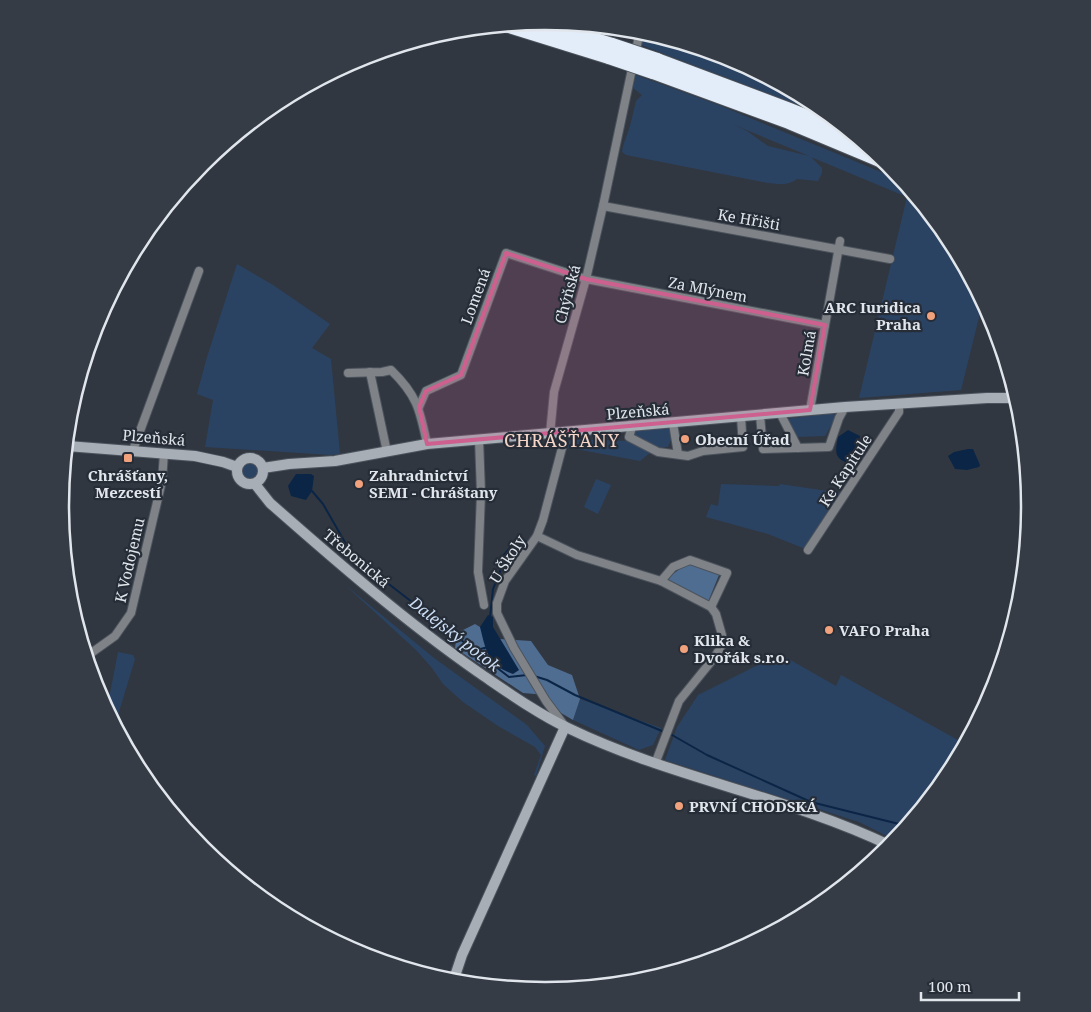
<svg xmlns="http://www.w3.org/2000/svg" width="1091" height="1012" font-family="'Noto Serif',serif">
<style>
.green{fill:#2b4363;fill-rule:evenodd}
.forest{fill:#4f6c91}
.water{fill:#0b2546}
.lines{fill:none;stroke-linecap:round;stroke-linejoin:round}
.stream{stroke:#0b2546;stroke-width:2}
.street-casing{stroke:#4c535c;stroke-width:10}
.secondary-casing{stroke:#4c535c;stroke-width:12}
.highway-casing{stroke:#4c535c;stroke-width:16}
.street{stroke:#7f8388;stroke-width:8}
.secondary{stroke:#a7aeb6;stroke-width:10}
.highway{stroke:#e3ecf9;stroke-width:14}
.highway-bridge-casing{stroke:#4c535c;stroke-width:16;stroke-linecap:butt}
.highway-bridge{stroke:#e3ecf9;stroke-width:14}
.marked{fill:#cd608e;fill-opacity:0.2;stroke:#cd608e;stroke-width:4;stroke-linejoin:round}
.poi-dot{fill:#f1a17c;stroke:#262d37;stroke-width:2}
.labels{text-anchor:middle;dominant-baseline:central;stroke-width:4.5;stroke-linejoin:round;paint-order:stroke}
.street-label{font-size:15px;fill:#e1e6ec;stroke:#262d37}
.poi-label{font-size:15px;font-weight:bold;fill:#e1e6ec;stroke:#262d37;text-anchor:start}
.water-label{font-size:16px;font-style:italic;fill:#ccdff7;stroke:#262d37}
.quarter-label{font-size:18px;letter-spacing:1px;fill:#f5d5c8;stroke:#262d37}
.rim{fill:none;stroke:#e1e6ec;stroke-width:2.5}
</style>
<rect width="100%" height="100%" fill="#303741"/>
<!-- green -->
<g class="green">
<path d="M646,32L731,58L815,103L833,118L641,45Z"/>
<path d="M636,75L721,106L903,181L949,237L983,301L961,390L859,398L907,197L811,157L822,168V173L818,181L797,179C788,186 779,184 768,183L626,155L622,152L623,146L630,126L636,101L642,95L633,88ZM732,124L809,156L768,146L747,131Z"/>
<path d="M237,264L273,285L330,324L312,348L331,359L340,454L331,455L205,447L213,400L197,394L207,357Z"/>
<path d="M833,413L836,417L825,436L796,437L786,419Z"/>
<path d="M671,428L672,438L668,447L656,448L636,440L634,431Z"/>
<path d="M571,439L631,441L651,452L640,461L565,447Z"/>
<circle cx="250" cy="471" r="9"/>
<path d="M596,479L611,485L598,514L584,507Z"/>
<path d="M721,484L779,486L780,484L841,493L808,543L803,548L768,534L706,517L711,504L718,506Z"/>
<path d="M344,584L434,658L527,725L545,746L536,776L534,775L541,755L535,747L498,726L463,702L443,684L432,668L416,650Z"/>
<path d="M118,652L133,655L135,659L115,725L107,709Z"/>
<path d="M780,654L836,686L841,675L965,744L948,776L895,840L859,822L665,760L677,727L698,695Z"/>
<path d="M580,699L661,728L653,745L639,750L573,720Z"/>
</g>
<!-- forest -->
<g class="forest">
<path d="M688,563L719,575L708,602L666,579Z"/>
<path d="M475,624L500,639L531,641L548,665L572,675L580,699L573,720L561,713L546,695L523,693L455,648L457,633Z"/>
</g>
<!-- water -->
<g class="water">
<path d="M848,430L860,436L858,448L861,459L851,464C834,459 835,453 838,437Z"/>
<path d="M968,449H973L980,465L979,467L967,470L955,469L948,456L954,452Z"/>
<path d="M296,474H311L314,476L312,491L306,500L291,496L288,486Z"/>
<path d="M519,535L528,542L506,573L495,564Z"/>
<path d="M488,615L493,617V627L519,670L513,674C487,665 486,650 480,627Z"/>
</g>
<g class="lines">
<!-- stream -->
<g class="stream">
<path d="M312,491L323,504L350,551L368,568L509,677L527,675"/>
<path d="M490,617L493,589L501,569"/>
<path d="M473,651L488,647"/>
<path d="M534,676L547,680L575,695L662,731"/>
<path d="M672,735L707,755L811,802L907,826"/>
</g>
<defs>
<g id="street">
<path d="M603,206L890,259"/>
<path d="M85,362L105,306"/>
<path d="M370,372L387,452"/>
<path d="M348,373L382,372L391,370C417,395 420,410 427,444"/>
<path d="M419,407L426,391L461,375L506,253L586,279L825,325"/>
<path d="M810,410L840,241"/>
<path d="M780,413L798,448"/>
<path d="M760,415L763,449L829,447L839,418L845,407"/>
<path d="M673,423L678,454"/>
<path d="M632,427L629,437L658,452L688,456L703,451L743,447L741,417"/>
<path d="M550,434L554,392L586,279L603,206L640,31"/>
<path d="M479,439L481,493L478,572L484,605"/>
<path d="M562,448L543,520L537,536L505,581L497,603V613L514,648L546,701L564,725"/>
<path d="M133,450L199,271"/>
<path d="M537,536L577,555L661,581L711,607L716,614L722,635V645L714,658L679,701L655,764"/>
<path d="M808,550L899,412V404"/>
<path d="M661,581L673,567L690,560L727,573L711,607"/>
<path d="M87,656L115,636L131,613L162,481L164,453"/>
</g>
<g id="secondary">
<path d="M67,446L195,456L223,462L237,467"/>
<circle cx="250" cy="471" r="13"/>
<path d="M263,468L289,464L335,461L427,444L845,407L987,398H1017"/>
<path d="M255,484L270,503C337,562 405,621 478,672C506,691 538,714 568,728C671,778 787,796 891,846"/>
<path d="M453,982L462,955L565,727"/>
</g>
<g id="highway">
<path d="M537,22L612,45"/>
<path d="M506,25L609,57"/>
<path d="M657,60L790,110L855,136"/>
<path d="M653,72L789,122L887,163"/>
</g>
</defs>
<!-- street casing -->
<use href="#street" class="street-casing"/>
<!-- secondary casing -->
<use href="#secondary" class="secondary-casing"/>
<!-- highway casing -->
<use href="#highway" class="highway-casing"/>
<!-- street -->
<use href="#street" class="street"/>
<!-- secondary -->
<use href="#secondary" class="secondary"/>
<!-- highway -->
<use href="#highway" class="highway"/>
<defs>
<g id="highway-bridge">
<path d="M612,45L657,60"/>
<path d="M609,57L653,72"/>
</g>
</defs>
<!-- highway-bridge casing -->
<use href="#highway-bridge" class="highway-bridge-casing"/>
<!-- highway-bridge -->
<use href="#highway-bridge" class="highway-bridge"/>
</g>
<!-- marked area -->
<path class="marked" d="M506,253L586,279L825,325L810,410L427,444L419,407L426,391L461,375Z"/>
<!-- markers -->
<g class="poi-dot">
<circle cx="931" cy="316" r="5"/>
<circle cx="685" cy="439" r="5"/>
<rect x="123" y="453" width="10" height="10" rx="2.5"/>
<circle cx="359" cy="484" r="5"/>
<circle cx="829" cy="630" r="5"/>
<circle cx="684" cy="649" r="5"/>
<circle cx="679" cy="806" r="5"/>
</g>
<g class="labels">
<!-- street labels -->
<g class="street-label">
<text transform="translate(749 219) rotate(10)">Ke Hřišti</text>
<text transform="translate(708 289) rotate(11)">Za Mlýnem</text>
<text transform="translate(567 294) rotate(-75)">Chýňská</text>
<text transform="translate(475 296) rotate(-70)">Lomená</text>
<text transform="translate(806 353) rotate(-80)">Kolmá</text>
<text transform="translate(638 411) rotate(-5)">Plzeňská</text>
<text transform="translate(154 437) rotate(5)">Plzeňská</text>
<text transform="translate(845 470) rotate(-57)">Ke Kapitule</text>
<text transform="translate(357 558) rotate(40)">Třebonická</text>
<text transform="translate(507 559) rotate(-58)">U Školy</text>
<text transform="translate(129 560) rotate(-77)">K Vodojemu</text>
</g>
<!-- poi labels -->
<g class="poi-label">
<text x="921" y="307" text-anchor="end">ARC Iuridica<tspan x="921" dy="17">Praha</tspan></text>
<text x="695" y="439">Obecní Úřad</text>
<text x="128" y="475" text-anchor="middle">Chrášťany,<tspan x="128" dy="17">Mezcestí</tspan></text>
<text x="369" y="475">Zahradnictví<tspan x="369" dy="17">SEMI - Chráštany</tspan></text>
<text x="839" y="630">VAFO Praha</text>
<text x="694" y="640">Klika &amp;<tspan x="694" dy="17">Dvořák s.r.o.</tspan></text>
<text x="689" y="806">PRVNÍ CHODSKÁ</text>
</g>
<!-- water labels -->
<g class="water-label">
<text transform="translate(455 634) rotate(38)">Dalejský potok</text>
</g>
<!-- quarter labels -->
<g class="quarter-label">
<text x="562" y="440">CHRÁŠŤANY</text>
</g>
</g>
<!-- crop -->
<path d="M0 0H1091V1012H0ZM69 506a476 476 0 1 1 952 0a476 476 0 1 1-952 0Z" fill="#353c45" fill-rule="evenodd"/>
<path class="rim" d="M69 506a476 476 0 1 1 952 0a476 476 0 1 1-952 0Z"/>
<!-- scale -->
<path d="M921 992v8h98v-8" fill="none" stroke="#e1e6ec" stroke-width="2.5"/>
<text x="928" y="992" font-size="15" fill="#e1e6ec" stroke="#262d37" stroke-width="4" paint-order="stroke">100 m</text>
</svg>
